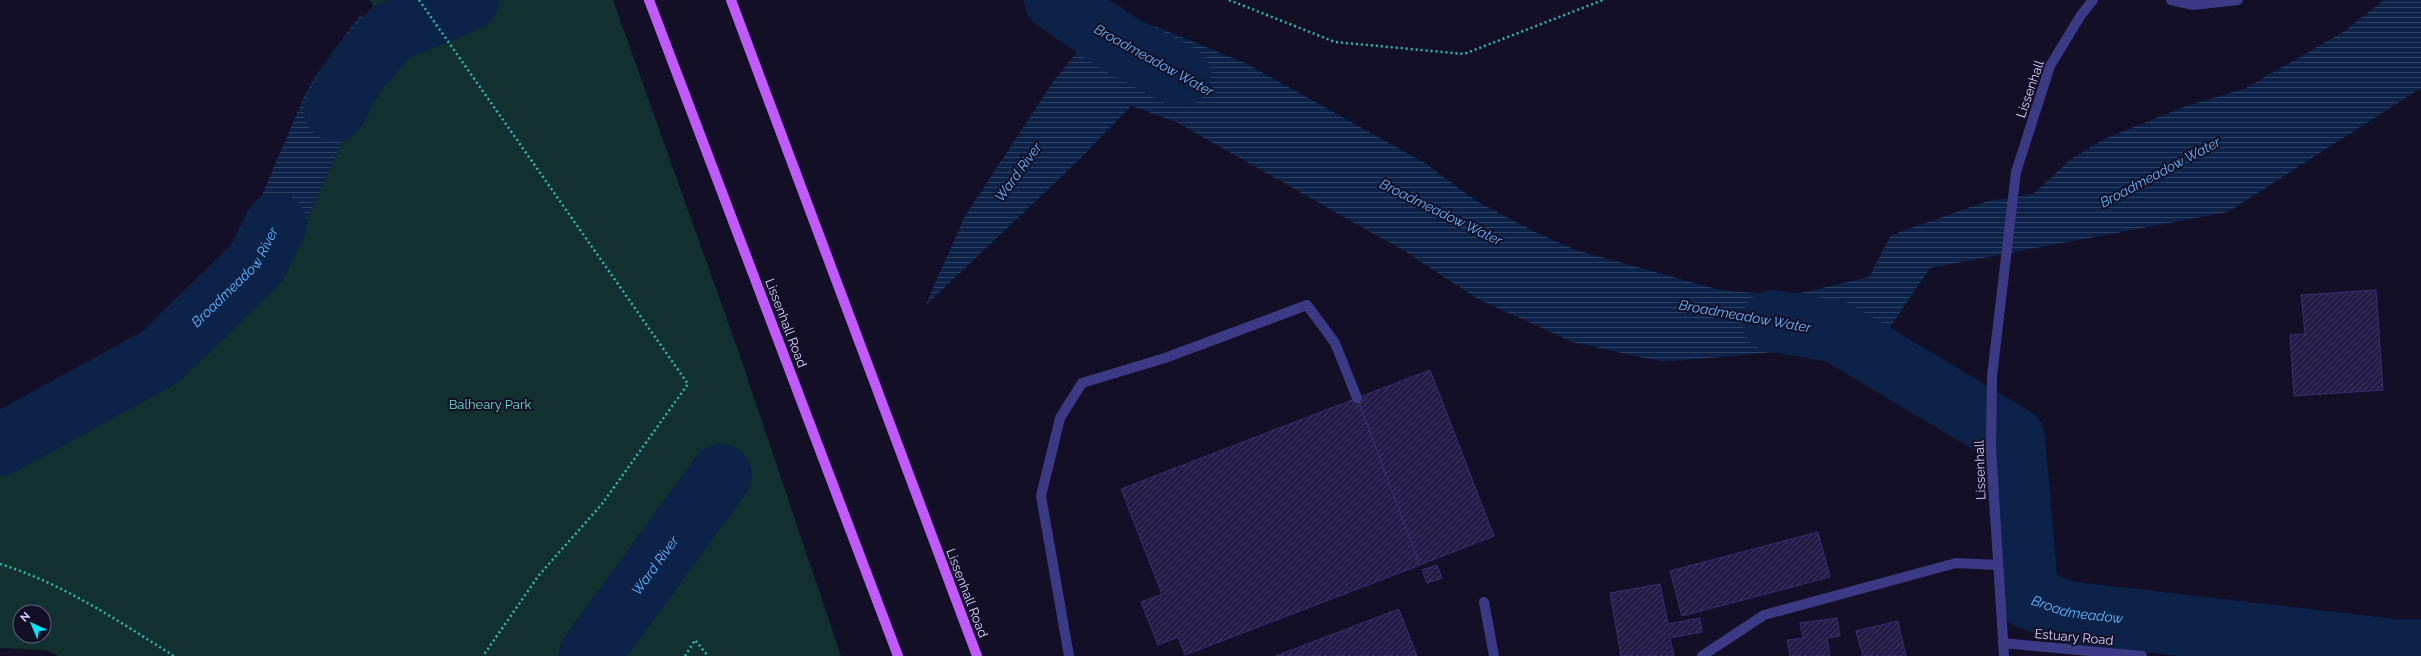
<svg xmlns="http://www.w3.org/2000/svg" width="2421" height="656" font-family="Raleway,sans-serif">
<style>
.green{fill:#12302f;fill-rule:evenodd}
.water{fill:url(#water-rules)}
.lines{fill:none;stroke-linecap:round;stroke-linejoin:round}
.river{stroke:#0c2248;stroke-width:62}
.building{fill:url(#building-hatch);stroke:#3b2d73}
.path{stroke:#2fb8b0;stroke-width:2.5;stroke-dasharray:2 3;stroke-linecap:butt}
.minor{stroke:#3d3a85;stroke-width:10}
.major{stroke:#c25bff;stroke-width:10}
.labels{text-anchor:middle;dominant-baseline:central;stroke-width:4;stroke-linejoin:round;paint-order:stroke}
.street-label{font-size:13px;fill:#d9d4ff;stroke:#130f26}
.park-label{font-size:13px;fill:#5fe0c0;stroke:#130f26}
.water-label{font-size:14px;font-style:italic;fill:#62b6ff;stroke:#130f26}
</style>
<defs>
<pattern id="water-rules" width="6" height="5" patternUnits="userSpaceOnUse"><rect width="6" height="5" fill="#0c2248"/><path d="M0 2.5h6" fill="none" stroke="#2f4163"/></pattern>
<pattern id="building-hatch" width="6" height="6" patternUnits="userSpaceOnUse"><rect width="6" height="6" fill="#241b47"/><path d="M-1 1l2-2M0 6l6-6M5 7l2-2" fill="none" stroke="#433b63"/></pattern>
</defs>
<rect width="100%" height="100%" fill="#130f26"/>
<!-- green -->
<path class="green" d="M369,0H613L739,353L841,656H58L47,650L0,648V463L138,387L212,339L296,245L391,32ZM20,612H44V636H20Z"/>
<!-- water -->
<g class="water">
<path d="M2384,0H2421V88L2228,212L1930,268L1882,339L1755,354L1663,362L1572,342L1476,298L1406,252L1176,122L1131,106L1082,157L925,306L965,216L1053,82L1077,52L1131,18L1157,27L1247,64L1423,162L1478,202L1531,230L1576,250L1720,290L1788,296L1869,277L1891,235L1988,201L2033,194L2071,159L2104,139L2186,106L2246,88L2343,32Z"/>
<path d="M360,15L387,42L296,245L239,307L216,277L230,263L241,244L303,99L315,77Z"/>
</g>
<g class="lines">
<!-- river -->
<g class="river">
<path d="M1055,0L1120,44L1180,76"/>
<path d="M335,110L355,73L391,32L468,0"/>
<path id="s1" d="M1773,321L1837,332L2014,438L2028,598L2067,612L2395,650H2421"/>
<path id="s2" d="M0,445L160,357L256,264L276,224"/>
<path id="s3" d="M589,656L721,475"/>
</g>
</g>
<!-- building -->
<g class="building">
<path d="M2376,290L2383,390L2294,396L2290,335L2305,334L2301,295Z"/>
<path d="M1430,370L1494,536L1420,565L1357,398Z"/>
<path d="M1357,398L1420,565L1185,655L1178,637L1158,645L1141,602L1162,594L1121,489Z"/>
<path d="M1818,532L1830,577L1682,616L1670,571Z"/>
<path d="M1437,565L1442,578L1427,583L1422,570Z"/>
<path d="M1660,584L1668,624L1700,618L1702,632L1670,638L1674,656H1621L1610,593Z"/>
<path d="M1399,609L1417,656H1276Z"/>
<path d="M1837,618L1840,636L1827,638L1830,656H1790L1787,640L1803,638L1800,623Z"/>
<path d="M1898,621L1906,656H1863L1856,631Z"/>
</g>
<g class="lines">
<!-- path -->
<g class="path">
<path d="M419,0L688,384L602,504L539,575L483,656"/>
<path d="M1229,0L1335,42L1464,54L1603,0"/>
<path d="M0,564C64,584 118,621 174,656"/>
<path d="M685,656L695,640L708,656"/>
</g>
<!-- minor -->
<g class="minor">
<path d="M2171,0L2193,5L2238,0"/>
<path d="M1484,602L1494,656"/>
<path d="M2003,643L2142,656"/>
<path d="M1069,656L1041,496L1060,418L1082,383L1165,358L1307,305L1335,343L1357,398"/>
<path d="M1702,656L1764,615L1956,563L1998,565"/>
<path d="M2004,656L1991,449L1992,376L2016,172L2050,66L2081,15L2093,0"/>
</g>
<!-- major -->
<g class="major">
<path d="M649,0L898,656"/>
<path d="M731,0L977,656"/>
</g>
</g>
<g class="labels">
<!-- street labels -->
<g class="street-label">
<text transform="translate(2030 89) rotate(-71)">Lissenhall</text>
<text transform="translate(786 323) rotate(69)">Lissenhall Road</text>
<text transform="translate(1980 470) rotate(-92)">Lissenhall</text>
<text transform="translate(967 593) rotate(69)">Lissenhall Road</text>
<text transform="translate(2074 637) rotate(5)">Estuary Road</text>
</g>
<!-- park labels -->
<g class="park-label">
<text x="490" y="404">Balheary Park</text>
</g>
<!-- water labels -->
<g class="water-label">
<text transform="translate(1154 60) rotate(29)">Broadmeadow Water</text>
<text transform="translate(1018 172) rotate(-54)">Ward River</text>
<text transform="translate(2160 172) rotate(-28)">Broadmeadow Water</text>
<text transform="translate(1441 212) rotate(26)">Broadmeadow Water</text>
<text stroke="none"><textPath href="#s2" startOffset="293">Broadmeadow River</textPath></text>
<text transform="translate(1745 316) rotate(10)">Broadmeadow Water</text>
<text stroke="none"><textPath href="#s3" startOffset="112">Ward River</textPath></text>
<text stroke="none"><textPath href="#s1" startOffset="483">Broadmeadow</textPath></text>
</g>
</g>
<!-- north arrow -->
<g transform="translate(32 624) rotate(316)"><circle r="19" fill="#130f26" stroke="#625e7d"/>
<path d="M0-3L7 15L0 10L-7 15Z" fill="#00e5ff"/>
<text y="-6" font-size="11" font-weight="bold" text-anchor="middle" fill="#d9d4ff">N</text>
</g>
</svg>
